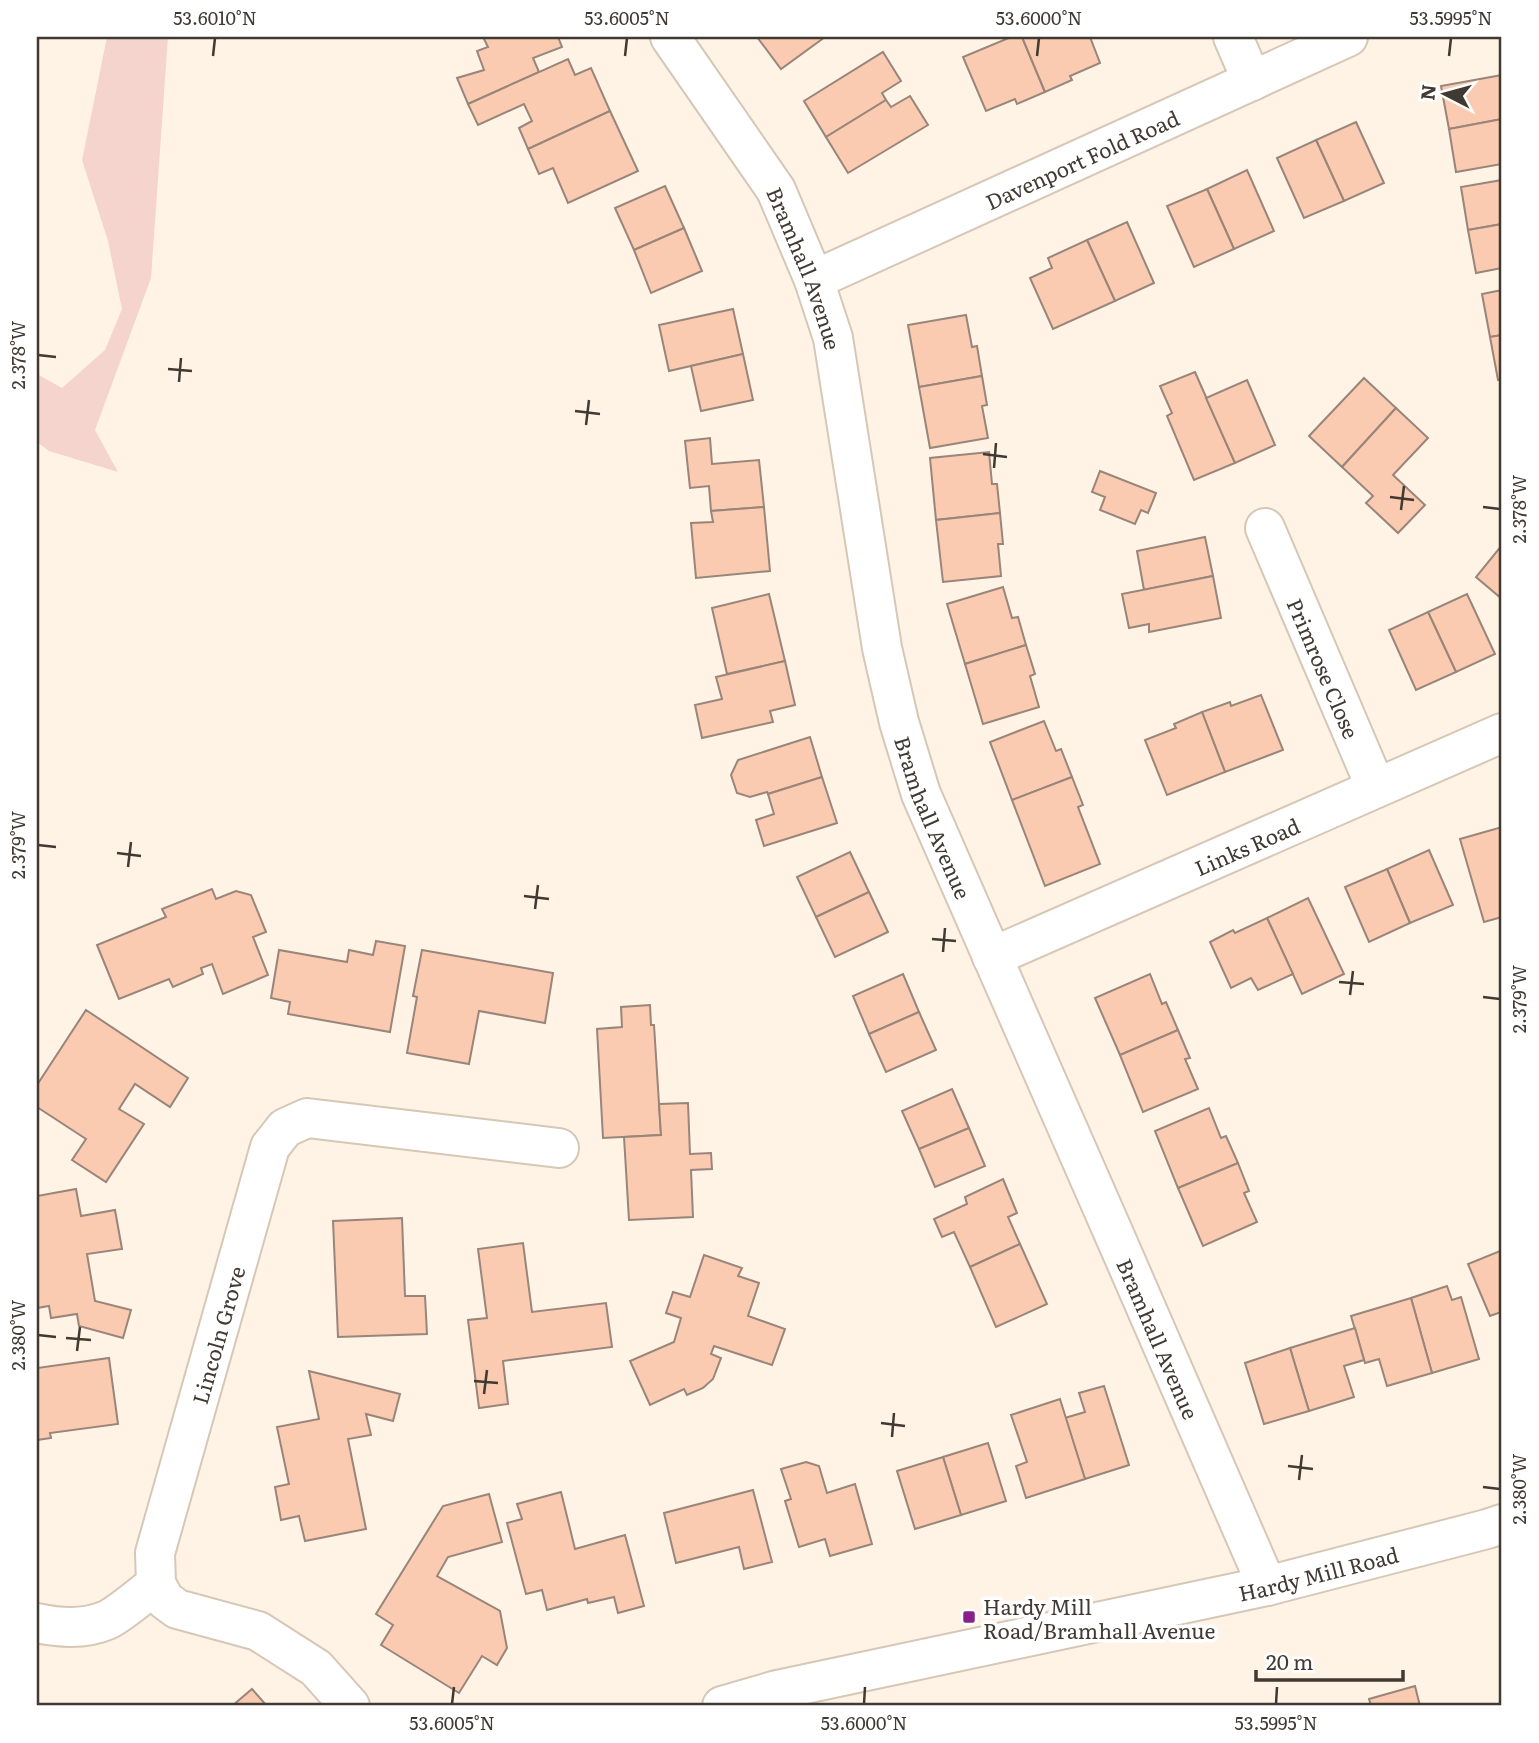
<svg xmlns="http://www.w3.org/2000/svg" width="1539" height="1743" font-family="Literata,serif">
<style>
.green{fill:#f5d4ce}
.building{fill:#facbb0;stroke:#99857a;stroke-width:2}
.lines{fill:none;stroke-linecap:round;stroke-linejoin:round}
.street-casing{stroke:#d6c7b6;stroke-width:42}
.secondary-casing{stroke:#d6c7b6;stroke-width:42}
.street{stroke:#fff;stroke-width:38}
.secondary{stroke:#fff;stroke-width:38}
.ticks{fill:none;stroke:#403a33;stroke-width:2.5}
.poi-dot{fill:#872189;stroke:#fff;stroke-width:2.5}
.labels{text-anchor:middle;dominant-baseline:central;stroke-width:7;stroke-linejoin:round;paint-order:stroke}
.street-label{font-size:21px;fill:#403a33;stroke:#fff}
.poi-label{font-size:21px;fill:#403a33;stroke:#fff;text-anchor:start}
.neatline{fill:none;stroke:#403a33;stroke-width:2.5}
.ticks-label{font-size:18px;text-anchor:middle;fill:#403a33}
</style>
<rect width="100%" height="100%" fill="#fff3e5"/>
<!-- green -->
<path class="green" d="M107,37H168L151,278L95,430L118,472L49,451L37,442V374L62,388L105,350L122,309L108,241L82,160Z"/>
<!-- building -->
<g class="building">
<path d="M483,37H558L562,47L533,58L539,72L468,104L457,78L484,70L477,51L488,47Z"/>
<path d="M757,37H825L781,69Z"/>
<path d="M1011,37H1022L1045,92L1017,104L1015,99L986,111L963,57Z"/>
<path d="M1022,37H1090L1100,63L1070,76L1072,80L1045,92Z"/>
<path d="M883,52L901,81L882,93L886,100L826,137L804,101Z"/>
<path d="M568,59L575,75L591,68L610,111L528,149L519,128L532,121L524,104L478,125L468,104Z"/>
<path d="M1502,75V119L1449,129L1441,86Z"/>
<path d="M910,96L928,125L848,173L826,137L886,100L891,107Z"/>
<path d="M610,111L638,171L568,203L553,168L539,174L528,149Z"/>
<path d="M1502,119V164L1456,172L1449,129Z"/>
<path d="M1356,122L1384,183L1344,201L1316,140Z"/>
<path d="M1316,140L1344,201L1304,218L1277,158Z"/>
<path d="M1247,170L1274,231L1234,249L1207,189Z"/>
<path d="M1502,180V224L1468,230L1461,187Z"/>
<path d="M665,186L684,228L634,250L615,208Z"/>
<path d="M1207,189L1234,249L1194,267L1167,206Z"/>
<path d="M1127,222L1154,283L1115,301L1087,240Z"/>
<path d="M1502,224V268L1476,273L1468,230Z"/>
<path d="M684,228L702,271L651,293L634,250Z"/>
<path d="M1087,240L1115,301L1053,329L1030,278L1052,268L1048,258Z"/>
<path d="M1502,290V335L1490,337L1482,294Z"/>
<path d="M733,309L743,354L669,371L659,325Z"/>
<path d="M966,315L972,347L977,346L982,376L919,387L908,325Z"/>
<path d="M1502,335V379L1498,380L1490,337Z"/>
<path d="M743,354L753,400L701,411L691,366Z"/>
<path d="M1195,372L1235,463L1194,480L1167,416L1172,413L1160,386Z"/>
<path d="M982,376L987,405L982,406L988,438L930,448L919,387Z"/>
<path d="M1364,378L1396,408L1342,467L1309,436Z"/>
<path d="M1247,380L1275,445L1235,463L1206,398Z"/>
<path d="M1396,408L1428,438L1393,475L1425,505L1398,533L1366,503L1373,496L1342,467Z"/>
<path d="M710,438L712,464L759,460L764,507L711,511L709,486L690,488L685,441Z"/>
<path d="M989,452L992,484H997L1000,513L936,520L930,458Z"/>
<path d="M1100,471L1156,493L1148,513L1141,510L1135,524L1100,510L1105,497L1092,492Z"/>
<path d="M764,507L770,571L696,578L691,523L713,522L711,511Z"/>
<path d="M1000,513L1003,544H998L1001,576L943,582L936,520Z"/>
<path d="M1205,537L1213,576L1144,590L1137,551Z"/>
<path d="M1502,545V599L1476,577Z"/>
<path d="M1213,576L1221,618L1149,632V624L1129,628L1122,594Z"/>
<path d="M1003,587L1012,618L1018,617L1026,645L965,664L947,604Z"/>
<path d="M769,594L785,661L727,674L712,608Z"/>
<path d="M1467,594L1495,654L1456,672L1428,612Z"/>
<path d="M1428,612L1456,672L1416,690L1389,630Z"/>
<path d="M1026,645L1035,674L1030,676L1039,707L983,724L965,664Z"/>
<path d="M785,661L795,705L770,711L773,722L702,738L695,705L722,699L716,677Z"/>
<path d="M1261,695L1283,750L1225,772L1202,712L1230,702L1231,706Z"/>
<path d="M1202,712L1225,772L1167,795L1145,740L1176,728L1174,724Z"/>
<path d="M1044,721L1056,751L1061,749L1072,777L1012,800L990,742Z"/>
<path d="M810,737L822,777L768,794L767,792L750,797L737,793L731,775L738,760Z"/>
<path d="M822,777L837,823L764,846L756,820L774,814L768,794Z"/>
<path d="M1072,777L1083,805L1078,807L1100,864L1045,886L1012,800Z"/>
<path d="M1502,827V917L1484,922L1460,839Z"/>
<path d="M1429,850L1453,905L1410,923L1387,869Z"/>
<path d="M850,852L869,892L816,917L797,877Z"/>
<path d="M1387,869L1410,923L1369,942L1345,887Z"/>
<path d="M212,889L216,899L236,891L251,895L266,932L253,937L268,975L223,994L212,964L201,968L203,974L173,987L169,979L119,999L97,945L166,917L162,909Z"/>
<path d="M869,892L888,932L835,957L816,917Z"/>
<path d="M1308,898L1344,974L1302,994L1267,918Z"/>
<path d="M1267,918L1293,974L1258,990L1251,978L1231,988L1210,942L1233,930L1235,933Z"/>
<path d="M376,941L405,946L390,1032L288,1014L290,1002L271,998L279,950L347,962L349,950L373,955Z"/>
<path d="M422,950L553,973L545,1023L479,1011L469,1064L407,1053L417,997L413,996Z"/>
<path d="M903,974L919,1012L869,1034L853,996Z"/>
<path d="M1150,974L1162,1004L1166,1002L1178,1030L1120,1055L1095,998Z"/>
<path d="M650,1005L651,1025H654L661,1135L603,1138L597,1029L622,1027L621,1007Z"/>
<path d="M86,1010L188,1078L170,1107L135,1084L119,1109L144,1124L106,1182L72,1160L86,1139L37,1107V1085Z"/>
<path d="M919,1012L936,1050L886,1072L869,1034Z"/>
<path d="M1178,1030L1190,1058L1185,1059L1198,1089L1143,1112L1120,1055Z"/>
<path d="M952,1089L969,1128L919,1149L902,1111Z"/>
<path d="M688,1103L690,1154L711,1153L712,1169L691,1170L693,1217L629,1220L624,1137L661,1135L659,1104Z"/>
<path d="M1209,1108L1221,1138L1226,1136L1238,1163L1178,1188L1155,1131Z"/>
<path d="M969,1128L985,1166L935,1187L919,1149Z"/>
<path d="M1238,1163L1249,1191L1244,1193L1257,1222L1203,1246L1178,1188Z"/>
<path d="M1003,1179L1017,1213L1008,1217L1020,1244L970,1267L954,1232L942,1237L934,1219L967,1204L965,1197Z"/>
<path d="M76,1189L81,1216L115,1210L122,1249L87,1254L95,1301L131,1310L123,1338L79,1326L77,1314L51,1318L49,1306L37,1308V1196Z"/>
<path d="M402,1218L405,1296H425L427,1334L338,1337L333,1221Z"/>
<path d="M523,1243L532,1312L606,1303L612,1347L503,1361L508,1404L479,1408L468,1320L487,1318L478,1249Z"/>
<path d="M1020,1244L1047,1304L996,1327L970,1267Z"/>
<path d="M1500,1251L1502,1256V1314L1501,1312L1490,1316L1468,1264Z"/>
<path d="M704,1255L742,1268L738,1276L759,1283L748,1316L785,1329L772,1365L714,1346L711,1354L721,1358L713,1379L703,1388L687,1395L684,1389L650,1405L630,1361L674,1342L681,1318L666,1313L673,1292L690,1297Z"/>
<path d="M1447,1286L1452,1300L1461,1297L1479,1359L1432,1373L1411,1298Z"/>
<path d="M1411,1298L1432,1373L1387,1386L1379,1359L1365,1363L1351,1316Z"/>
<path d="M1355,1328L1364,1360L1344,1366L1354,1397L1309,1411L1290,1348Z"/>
<path d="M1290,1348L1309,1411L1264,1424L1245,1363Z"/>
<path d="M109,1358L118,1424L50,1433L51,1438L37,1440V1368Z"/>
<path d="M309,1371L400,1394L393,1421L366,1414L371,1435L348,1439L366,1529L305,1541L299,1516L281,1520L275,1487L289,1484L277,1427L319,1419Z"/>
<path d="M1104,1386L1129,1465L1085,1479L1065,1418L1085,1412L1079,1393Z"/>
<path d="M1060,1399L1085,1479L1026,1498L1016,1466L1027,1462L1011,1415Z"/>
<path d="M988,1443L1006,1501L961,1515L943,1457Z"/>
<path d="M943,1457L961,1515L915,1529L897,1471Z"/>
<path d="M806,1462L819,1466L827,1493L855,1484L872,1544L830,1556L825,1539L799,1547L785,1501L791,1499L781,1469Z"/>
<path d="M753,1490L772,1562L744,1569L739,1547L676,1563L664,1513Z"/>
<path d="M561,1492L575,1549L625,1535L644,1606L618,1613L614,1597L588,1603L587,1599L547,1610L542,1590L526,1594L507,1523L522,1519L517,1504Z"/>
<path d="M489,1494L502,1542L448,1557L437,1576L500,1611L507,1648L497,1665L482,1656L459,1693L381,1645L393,1625L376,1614L443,1506Z"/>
<path d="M1415,1686L1420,1706H1371L1369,1699Z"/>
<path d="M252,1689L267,1706H232Z"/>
</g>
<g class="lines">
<defs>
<g id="street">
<path id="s1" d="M670,37L776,190L814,280L833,338L882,648L899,722L921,794L1117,1241L1267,1586"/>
<path d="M1233,37L1252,81"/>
<path id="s2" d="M814,280L1348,37"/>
<path id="s3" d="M1265,528L1376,788"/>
<path id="s4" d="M992,957L1502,733"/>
<path d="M37,1623C60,1628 84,1630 107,1620C120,1614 143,1594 156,1584"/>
<path id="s5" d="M350,1706L316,1668L258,1631L177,1609L165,1600L156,1584L155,1553L270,1147L285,1128L307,1118L559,1148"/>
</g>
<g id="secondary">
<path id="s6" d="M722,1706L777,1690L1267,1586L1487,1529L1502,1524"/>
</g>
</defs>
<!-- street casing -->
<use href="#street" class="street-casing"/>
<!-- secondary casing -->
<use href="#secondary" class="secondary-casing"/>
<!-- street -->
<use href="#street" class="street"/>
<!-- secondary -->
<use href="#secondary" class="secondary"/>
</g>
<!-- ticks -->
<path class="ticks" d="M213,56L215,38M625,56L627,38M1037,56L1039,38M1449,56L1451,38M38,355L56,357M168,369L192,371M179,382L181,358M575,411L600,414M586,425L589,400M983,454L1007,457M994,468L996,443M1390,497L1414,500M1483,507L1500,509M1401,510L1404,486M38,845L56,847M117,853L141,856M128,867L131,842M524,896L549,899M535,909L538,885M932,939L956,941M943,952L945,928M1339,982L1364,984M1350,995L1353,971M1483,997L1500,999M38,1335L56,1337M66,1338L91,1340M77,1351L80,1327M474,1381L498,1383M484,1394L487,1370M881,1423L905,1426M892,1437L894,1413M1288,1466L1313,1469M1299,1480L1302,1455M1483,1487L1500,1489M452,1704L454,1687M864,1704L865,1687M1276,1704L1277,1687"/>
<!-- markers -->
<rect class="poi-dot" x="962" y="1610" width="14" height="14" rx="3.5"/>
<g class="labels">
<!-- street labels -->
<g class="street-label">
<text stroke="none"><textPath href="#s2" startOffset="294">Davenport Fold Road</textPath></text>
<text stroke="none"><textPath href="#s1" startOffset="270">Bramhall Avenue</textPath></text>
<text stroke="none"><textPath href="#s3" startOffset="152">Primrose Close</textPath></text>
<text stroke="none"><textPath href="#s1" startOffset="836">Bramhall Avenue</textPath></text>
<text stroke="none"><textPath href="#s4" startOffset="278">Links Road</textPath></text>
<text stroke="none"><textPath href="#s5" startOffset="495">Lincoln Grove</textPath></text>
<text stroke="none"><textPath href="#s1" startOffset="1404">Bramhall Avenue</textPath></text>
<text stroke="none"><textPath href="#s6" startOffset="611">Hardy Mill Road</textPath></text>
</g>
<!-- poi labels -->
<g class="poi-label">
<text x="983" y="1605">Hardy Mill<tspan x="983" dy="24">Road/Bramhall Avenue</tspan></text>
</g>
</g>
<!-- border -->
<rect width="1539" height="1743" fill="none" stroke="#ffffff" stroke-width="77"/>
<!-- north arrow -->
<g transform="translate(1445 94) rotate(276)" stroke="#ffffff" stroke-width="5" paint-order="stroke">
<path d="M0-5L12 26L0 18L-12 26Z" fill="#403a33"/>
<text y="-10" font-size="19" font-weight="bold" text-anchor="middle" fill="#403a33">N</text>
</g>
<!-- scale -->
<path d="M1256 1670v10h147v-10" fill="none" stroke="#403a33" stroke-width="3.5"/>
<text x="1266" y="1670" font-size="21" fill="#403a33" stroke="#ffffff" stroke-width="5" paint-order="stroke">20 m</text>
<rect x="38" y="38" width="1462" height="1666" class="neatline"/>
<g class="ticks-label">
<text x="215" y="25">53.6010°N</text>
<text x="627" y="25">53.6005°N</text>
<text x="1039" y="25">53.6000°N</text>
<text x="1451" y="25">53.5995°N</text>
<text transform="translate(19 355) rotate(-90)" y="6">2.378°W</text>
<text transform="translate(1520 509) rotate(-90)" y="6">2.378°W</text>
<text transform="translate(19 845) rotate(-90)" y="6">2.379°W</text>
<text transform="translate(1520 999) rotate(-90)" y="6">2.379°W</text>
<text transform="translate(19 1335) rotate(-90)" y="6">2.380°W</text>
<text transform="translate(1520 1489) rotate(-90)" y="6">2.380°W</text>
<text x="452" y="1730">53.6005°N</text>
<text x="864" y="1730">53.6000°N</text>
<text x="1276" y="1730">53.5995°N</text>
</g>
</svg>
